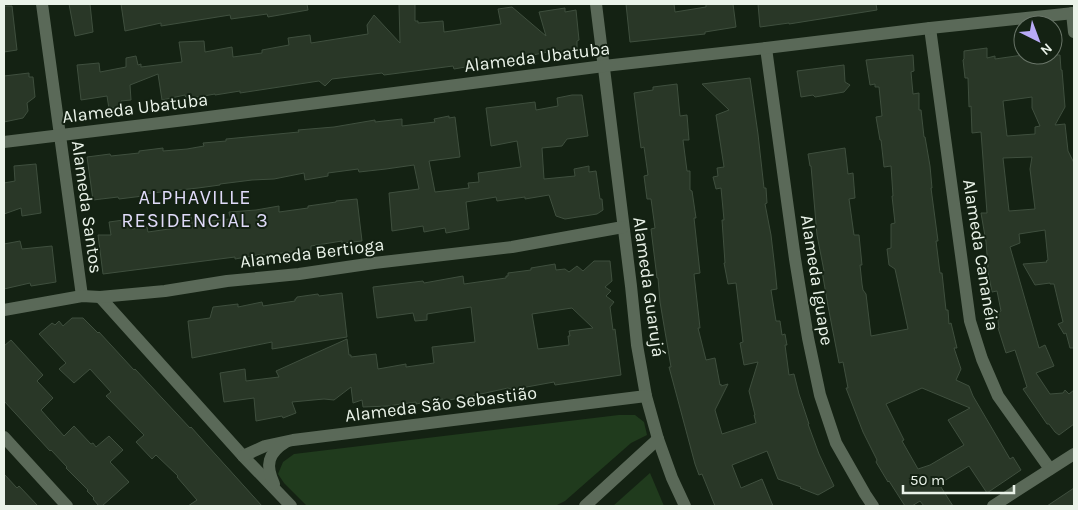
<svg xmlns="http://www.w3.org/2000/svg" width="1078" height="510" font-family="Karla,sans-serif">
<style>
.green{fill:#203b1d}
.building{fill:#293727;stroke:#3f4f3e;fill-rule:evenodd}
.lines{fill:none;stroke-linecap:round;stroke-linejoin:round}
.minor{stroke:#5a6958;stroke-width:12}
.labels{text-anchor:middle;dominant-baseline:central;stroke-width:4;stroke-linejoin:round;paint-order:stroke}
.street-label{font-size:18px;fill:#eaf3e9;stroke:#142213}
.quarter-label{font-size:20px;letter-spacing:1px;fill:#e0dbf9;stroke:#142213}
</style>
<rect width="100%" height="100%" fill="#142213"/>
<!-- green -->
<g class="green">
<path d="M619,415H635L644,422L647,435L631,443L565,501L555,506H307L284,483L278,474L283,462L294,454Z"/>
<path d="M650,473L664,506H613Z"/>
</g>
<!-- building -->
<g class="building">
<path d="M69,4H90L93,32L75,36Z"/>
<path d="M121,4H307L308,10L268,17L267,14L231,19L230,15L161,26V23L125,31Z"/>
<path d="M399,4H415V21H418V23L443,21L444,32L501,24L498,9L512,7L546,36L539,12L565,8V12L576,10L579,40L577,41V50L560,53L559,50L506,60L454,69L453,66L384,75L382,73L332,79L325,86L319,81L240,93V91L215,95V94L186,99L185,95L162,100L158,74L130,85L131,100L121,101L122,106L109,109L107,96L81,100L77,65L99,63L100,72L126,67V58L136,56L138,65L141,64V67L182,62L179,42L204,41L205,52L232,47L233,57L262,53V50L289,45L288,38L310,35L311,43L368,34L367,25L374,15L400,43Z"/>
<path d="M626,4H674L675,12L706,7V4H733L736,27L705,32V34L630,42Z"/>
<path d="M758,4H876L877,10L789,24V23L760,27Z"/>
<path d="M4,6H12L17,50L4,52Z"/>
<path d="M987,48V58L995,56V59L1023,55H1060L1061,70H1062L1065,107L1055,125L1065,124L1068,151L1074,163V348H1070L1066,333L1064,334L1058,324L1063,322L1054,284H1050V283L1035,285L1023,264L1047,262L1046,261L1048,260L1045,230L1019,234L1020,243L1010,247L1039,348L1045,345L1054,366L1036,373L1050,394L1063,393L1065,390L1069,394L1074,390V424L1059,435L1055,432L1049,424H1047L1023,389L1027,387L1015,350L1006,353L998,328H999L997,313L1001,311L997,291L992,292L987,267H988L986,242L981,213H987L981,132L972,133L971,106L969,107L968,78H965L963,60L964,59V51ZM1032,97V108L1040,126L1035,127V134L1007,136L1003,101ZM1032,157L1030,169L1035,209L1009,211L1003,158Z"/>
<path d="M913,55L914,71L911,72L913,94L919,93V110H921L924,137H925L930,166L932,188H931L938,241H936L940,273H942L946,310H948L949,324L951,323L957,348H954L961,369L956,380L969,386L973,396L1010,459L1013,457L1021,470L987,493L969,466L939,484L953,506H924L920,501L912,506H905L889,481L888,482L876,462L877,460L863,432L846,388H848L843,362L839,363L828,306L822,271H824L817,235L811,166H810L808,154L845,148L848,174L853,173L855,198L849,199L854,235H859L862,265H860L862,284L863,290L866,294L871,336L908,329L895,269L889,265L887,249L891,248V224L895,223L892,196H893L891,166L884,167L881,140H880L876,117L882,116L879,87H875V84L870,85L866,60ZM922,388L970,408L948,420L964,445L930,465L918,469L902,441L904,440L886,404Z"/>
<path d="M844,65L845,82L850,85L844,92L815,97L813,95L801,97L797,71Z"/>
<path d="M29,73V77H33L35,97L27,103L28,111L23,118L4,122V76Z"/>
<path d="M750,78L758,134L764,188H766L767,203L765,204L771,235L775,269L777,289L771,290L776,321H780L782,335L785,334L787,345H785L789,375L794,374L799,394L809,424H808L819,454L834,486L818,495L800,488L801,487L778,479L767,451L732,465L741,488L762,479L773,506H715L702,474L699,475L695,464L669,367H671L660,302L658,278H657L651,229L655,228L651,199H647L644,176L648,175L644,147L641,148L634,93L653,90V87L677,84L680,116L687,115L689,140H683L687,171H690V190L692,191L696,218H694L700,273L694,274L700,328H698L706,360L715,358L720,385L721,384V386L728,384L715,410L722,434L756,423L754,415H755L749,391L758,362L744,365L740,343L743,342L736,283L728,284L724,263H725L722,220H724L721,188L716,189L713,177L718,176L717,168L724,167L716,115L729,110L702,84Z"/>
<path d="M572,95H582L588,136L567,139L562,146L542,148L544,179L575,176L574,169L589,166V172L596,171L600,199H602L603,210L597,214L565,219L556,216L549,195L525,199V197L497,201L496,197L466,202L469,229L446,233L445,228L424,232L423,226L392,231L389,193L419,189L414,165L386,169L359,172L358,169L328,173V176L305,180L304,173L274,179L252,180L220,184V185L198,188L143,194V196L119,199L118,197L93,200L87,157L110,154L111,156L139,153V151L163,148V151L187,149L204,146L203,143L226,141V139L299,132L298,130L334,127L375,120V122L402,119V126L435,122L434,119L449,116V118L455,117L460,157L429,161L435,192L469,188L468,183L479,182L478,173L521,167L517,141L491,146L486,108L535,102L536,110L558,106L557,98Z"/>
<path d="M36,164L41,213L22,216L21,208L4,214V183L15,181L14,166Z"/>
<path d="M357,199L362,241L342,243V241L311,246V250L263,255V254L235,259V257L103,274L98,235H111L109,222L131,219L132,229L147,227L148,232L176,228L175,218L191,216L192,223L200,222L230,219L229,212L256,210L279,206V212L308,208V206L336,202V201Z"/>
<path d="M20,241L22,249L52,246L56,282L31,286L30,283L4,289V244Z"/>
<path d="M594,261H610L612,281L605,287L611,291L606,296L614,302L610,307L613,330L615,329L621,375L555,385L554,382L521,388L510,389L508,388L472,396L443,401V399L416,404V402L388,406L363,407L362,400L353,403L351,387L334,400L324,399L292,402L296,413L283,418L282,416L256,421L254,398L224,402L220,373L245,369L246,381L279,377L276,371L347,339L349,355H351V357L376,354L378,369L406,364V367L434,363L432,347L475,342L471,307L427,314V320L415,321L413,313L377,318L373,287L423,281L424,283L463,276L464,284L506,278V276H508V273L531,270V268L555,264L556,270L565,269L569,272L577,266L583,271ZM572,308L593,328L569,331L570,336H568L569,345L538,349L532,314Z"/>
<path d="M342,293L347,337L272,349V342L192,358L188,321L210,318L213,307L238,304V307L262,302L263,306L295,301V299H296L297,297L318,294L319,296Z"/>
<path d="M72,318H83L98,333L99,332L134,370L135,369L190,428L191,427L207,445L262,506H188L197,500L177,477L178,476L156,455L152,459L136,442L144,435L106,396L111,392L90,369L74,383L59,369L66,363L39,334L52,323L55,325L59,321L63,326Z"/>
<path d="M11,340L43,375L37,381L53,398L41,410L64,436L74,426L91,444L93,443L96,447L109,436L123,450L110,462L129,482L102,506H99L93,499L94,498L87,491L88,490L66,468L67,467L51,450L50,451L4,401V346Z"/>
<path d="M4,474L17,488L19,486L38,506H4Z"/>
<path d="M1074,488V506H1047Z"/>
</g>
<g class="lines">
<!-- minor -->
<g class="minor">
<path d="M42,4L82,296"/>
<path d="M596,4L631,286L637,345L646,396L658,439L672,478L685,506"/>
<path d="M1072,13L1074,32"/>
<path d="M930,28L970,321L982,359L998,396L1050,469"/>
<path d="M766,48L795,259L808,338L820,395L836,443L865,494L873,506"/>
<path d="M4,142L193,119L604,66L766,48L930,28L1074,13"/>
<path d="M100,297L243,456L291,506"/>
<path d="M4,310L82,296L100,297L165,291L227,281L299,274L374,263L512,247L623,227"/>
<path d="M4,437L67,506"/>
<path d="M243,456L265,446L293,440L646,396"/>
<path d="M274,484C265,465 268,453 286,442"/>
<path d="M585,506L658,439"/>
<path d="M993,506L1074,454"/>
</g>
</g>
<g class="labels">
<!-- street labels -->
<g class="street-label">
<text transform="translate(537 57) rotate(-7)">Alameda Ubatuba</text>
<text transform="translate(135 108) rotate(-7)">Alameda Ubatuba</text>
<text transform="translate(87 207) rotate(82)">Alameda Santos</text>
<text transform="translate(312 253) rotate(-7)">Alameda Bertioga</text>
<text transform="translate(981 255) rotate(81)">Alameda Cananéia</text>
<text transform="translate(817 280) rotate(81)">Alameda Iguape</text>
<text transform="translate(649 287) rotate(82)">Alameda Guarujá</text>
<text transform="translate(441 404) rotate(-7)">Alameda São Sebastião</text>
</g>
<!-- quarter labels -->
<g class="quarter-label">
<text x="195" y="197">ALPHAVILLE<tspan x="195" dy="23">RESIDENCIAL 3</tspan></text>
</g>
</g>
<!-- border -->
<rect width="1078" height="510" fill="none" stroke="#eaf3e9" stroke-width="10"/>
<!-- north arrow -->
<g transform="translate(1038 40) rotate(138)"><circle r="24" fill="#142213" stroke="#6a7669"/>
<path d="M0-4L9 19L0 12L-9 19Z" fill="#b9abf7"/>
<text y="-8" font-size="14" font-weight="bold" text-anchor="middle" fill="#eaf3e9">N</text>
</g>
<!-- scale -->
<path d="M903 485v8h111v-8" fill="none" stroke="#eaf3e9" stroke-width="2.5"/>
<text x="910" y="485" font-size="15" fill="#eaf3e9" stroke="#142213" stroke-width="4" paint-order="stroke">50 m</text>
</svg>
